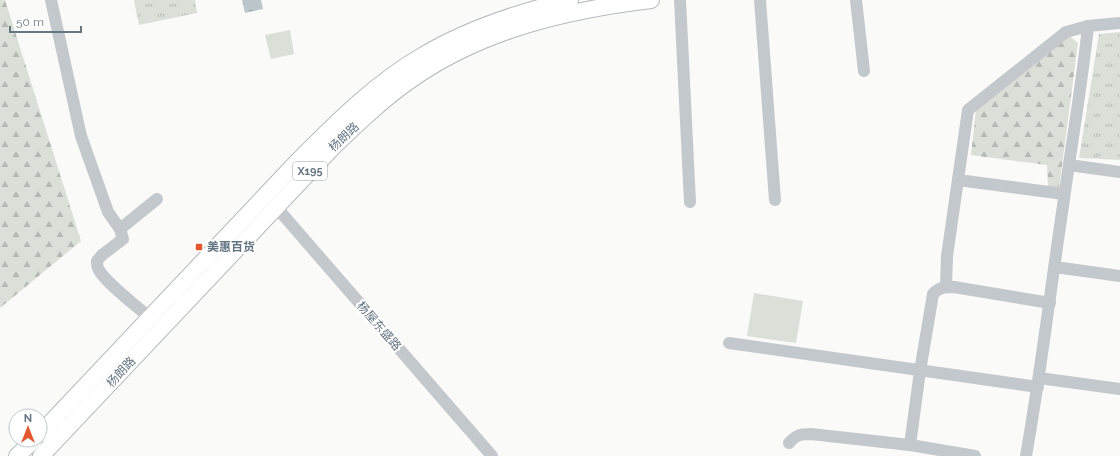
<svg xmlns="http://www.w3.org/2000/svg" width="1120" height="456" font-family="Raleway,'Noto Sans SC',sans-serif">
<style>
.grass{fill:url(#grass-tufts)}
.forest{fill:url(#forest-firs)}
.pitch{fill:#dadfd7}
.water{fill:url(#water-ripples)}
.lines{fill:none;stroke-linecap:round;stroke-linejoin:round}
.major-casing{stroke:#b5babe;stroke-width:18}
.minor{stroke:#c3c8cc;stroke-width:12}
.major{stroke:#fff;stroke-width:16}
.poi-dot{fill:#e4572e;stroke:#fff;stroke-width:1.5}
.labels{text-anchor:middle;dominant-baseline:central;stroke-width:4;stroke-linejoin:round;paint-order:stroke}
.shield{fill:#fff;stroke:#939fa8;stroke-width:1}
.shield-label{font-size:11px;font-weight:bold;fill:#657683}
.street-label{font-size:12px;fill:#657683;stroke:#fff}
.poi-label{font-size:12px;font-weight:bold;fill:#657683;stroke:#fff;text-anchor:start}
</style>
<defs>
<pattern id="grass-tufts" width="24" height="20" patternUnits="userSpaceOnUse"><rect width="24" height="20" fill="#dadfd7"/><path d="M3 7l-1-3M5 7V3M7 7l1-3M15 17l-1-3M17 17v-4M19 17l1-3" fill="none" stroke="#b4b9b4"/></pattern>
<pattern id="forest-firs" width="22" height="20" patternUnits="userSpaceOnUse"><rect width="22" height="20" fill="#dadfd7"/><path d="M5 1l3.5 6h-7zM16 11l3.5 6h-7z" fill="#b4b9b4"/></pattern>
<pattern id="water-ripples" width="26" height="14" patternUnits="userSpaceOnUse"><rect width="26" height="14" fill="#bbc7cb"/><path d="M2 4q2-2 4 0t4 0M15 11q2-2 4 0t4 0" fill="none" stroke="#9ca6aa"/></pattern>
</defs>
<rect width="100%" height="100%" fill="#fafaf8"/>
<!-- grass -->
<g class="grass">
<path d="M134,0H195L197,13L139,25Z"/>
<path d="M1120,32V160L1079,158L1099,34Z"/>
</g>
<!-- forest -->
<g class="forest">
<path d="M0,0H5L81,241L0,308Z"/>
<path d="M1070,36L1078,43L1059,188L1048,187L1047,165L971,155L976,110Z"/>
</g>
<!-- pitch -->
<g class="pitch">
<path d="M290,30L294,54L271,59L265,35Z"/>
<path d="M754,293L803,301L796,343L747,336Z"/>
</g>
<!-- water -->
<path class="water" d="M242,0H261L263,9L245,13Z"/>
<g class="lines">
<defs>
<g id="major">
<path d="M40,434L296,163C335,124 374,84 422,56C467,29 519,12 570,0"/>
<path d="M17,456L34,440"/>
<path d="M41,456L334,146C358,123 384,98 412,79C482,30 567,10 651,0"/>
</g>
</defs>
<!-- major casing -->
<use href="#major" class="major-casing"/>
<!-- minor -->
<g class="minor">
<path d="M51,0L81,136L108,212L120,229"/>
<path d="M680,0L690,202"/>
<path d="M760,0L775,200"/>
<path d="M856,0L864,71"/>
<path d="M1069,165L1120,172"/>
<path d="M958,180L1064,194"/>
<path d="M271,201L492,456"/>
<path d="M1055,267L1120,276"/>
<path d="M946,287L947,256L968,110L1066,32L1088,26"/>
<path d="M150,318C139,308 102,280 98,268C97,266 97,263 97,261L102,255L123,239L120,229L157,199"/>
<path d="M729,343L1038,387"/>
<path d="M1039,378L1120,389"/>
<path d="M789,443C796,435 800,434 811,434L910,445L975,456"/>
<path d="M910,445L920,371L933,294C939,287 945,287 954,287L1050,303"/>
<path d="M1026,456C1041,371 1051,285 1064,199C1072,141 1082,84 1088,26L1120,23"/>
</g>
<!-- major -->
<use href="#major" class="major"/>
</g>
<!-- markers -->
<rect class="poi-dot" x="195" y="243" width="8" height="8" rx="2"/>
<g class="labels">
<!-- shield labels -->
<rect class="shield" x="293" y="162" width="34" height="18" rx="3"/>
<g class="shield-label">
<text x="310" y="171">X195</text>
</g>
<!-- street labels -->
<g class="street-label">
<text transform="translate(344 137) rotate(-43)">杨朗路</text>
<text transform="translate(379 326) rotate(49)">杨屋东盛路</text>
<text transform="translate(121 372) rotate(-47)">杨朗路</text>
</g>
<!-- poi labels -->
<g class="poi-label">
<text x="207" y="247">美惠百货</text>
</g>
</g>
<!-- north arrow -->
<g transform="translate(28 428)"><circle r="19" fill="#ffffff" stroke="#c1c8cd"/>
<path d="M0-3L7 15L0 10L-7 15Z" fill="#e4572e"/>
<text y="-6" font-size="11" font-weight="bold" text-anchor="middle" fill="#657683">N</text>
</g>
<!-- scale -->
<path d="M10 26v6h71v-6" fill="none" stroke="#657683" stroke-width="2"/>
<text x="16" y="26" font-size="12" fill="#657683" stroke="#ffffff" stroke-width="3" paint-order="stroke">50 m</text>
</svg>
